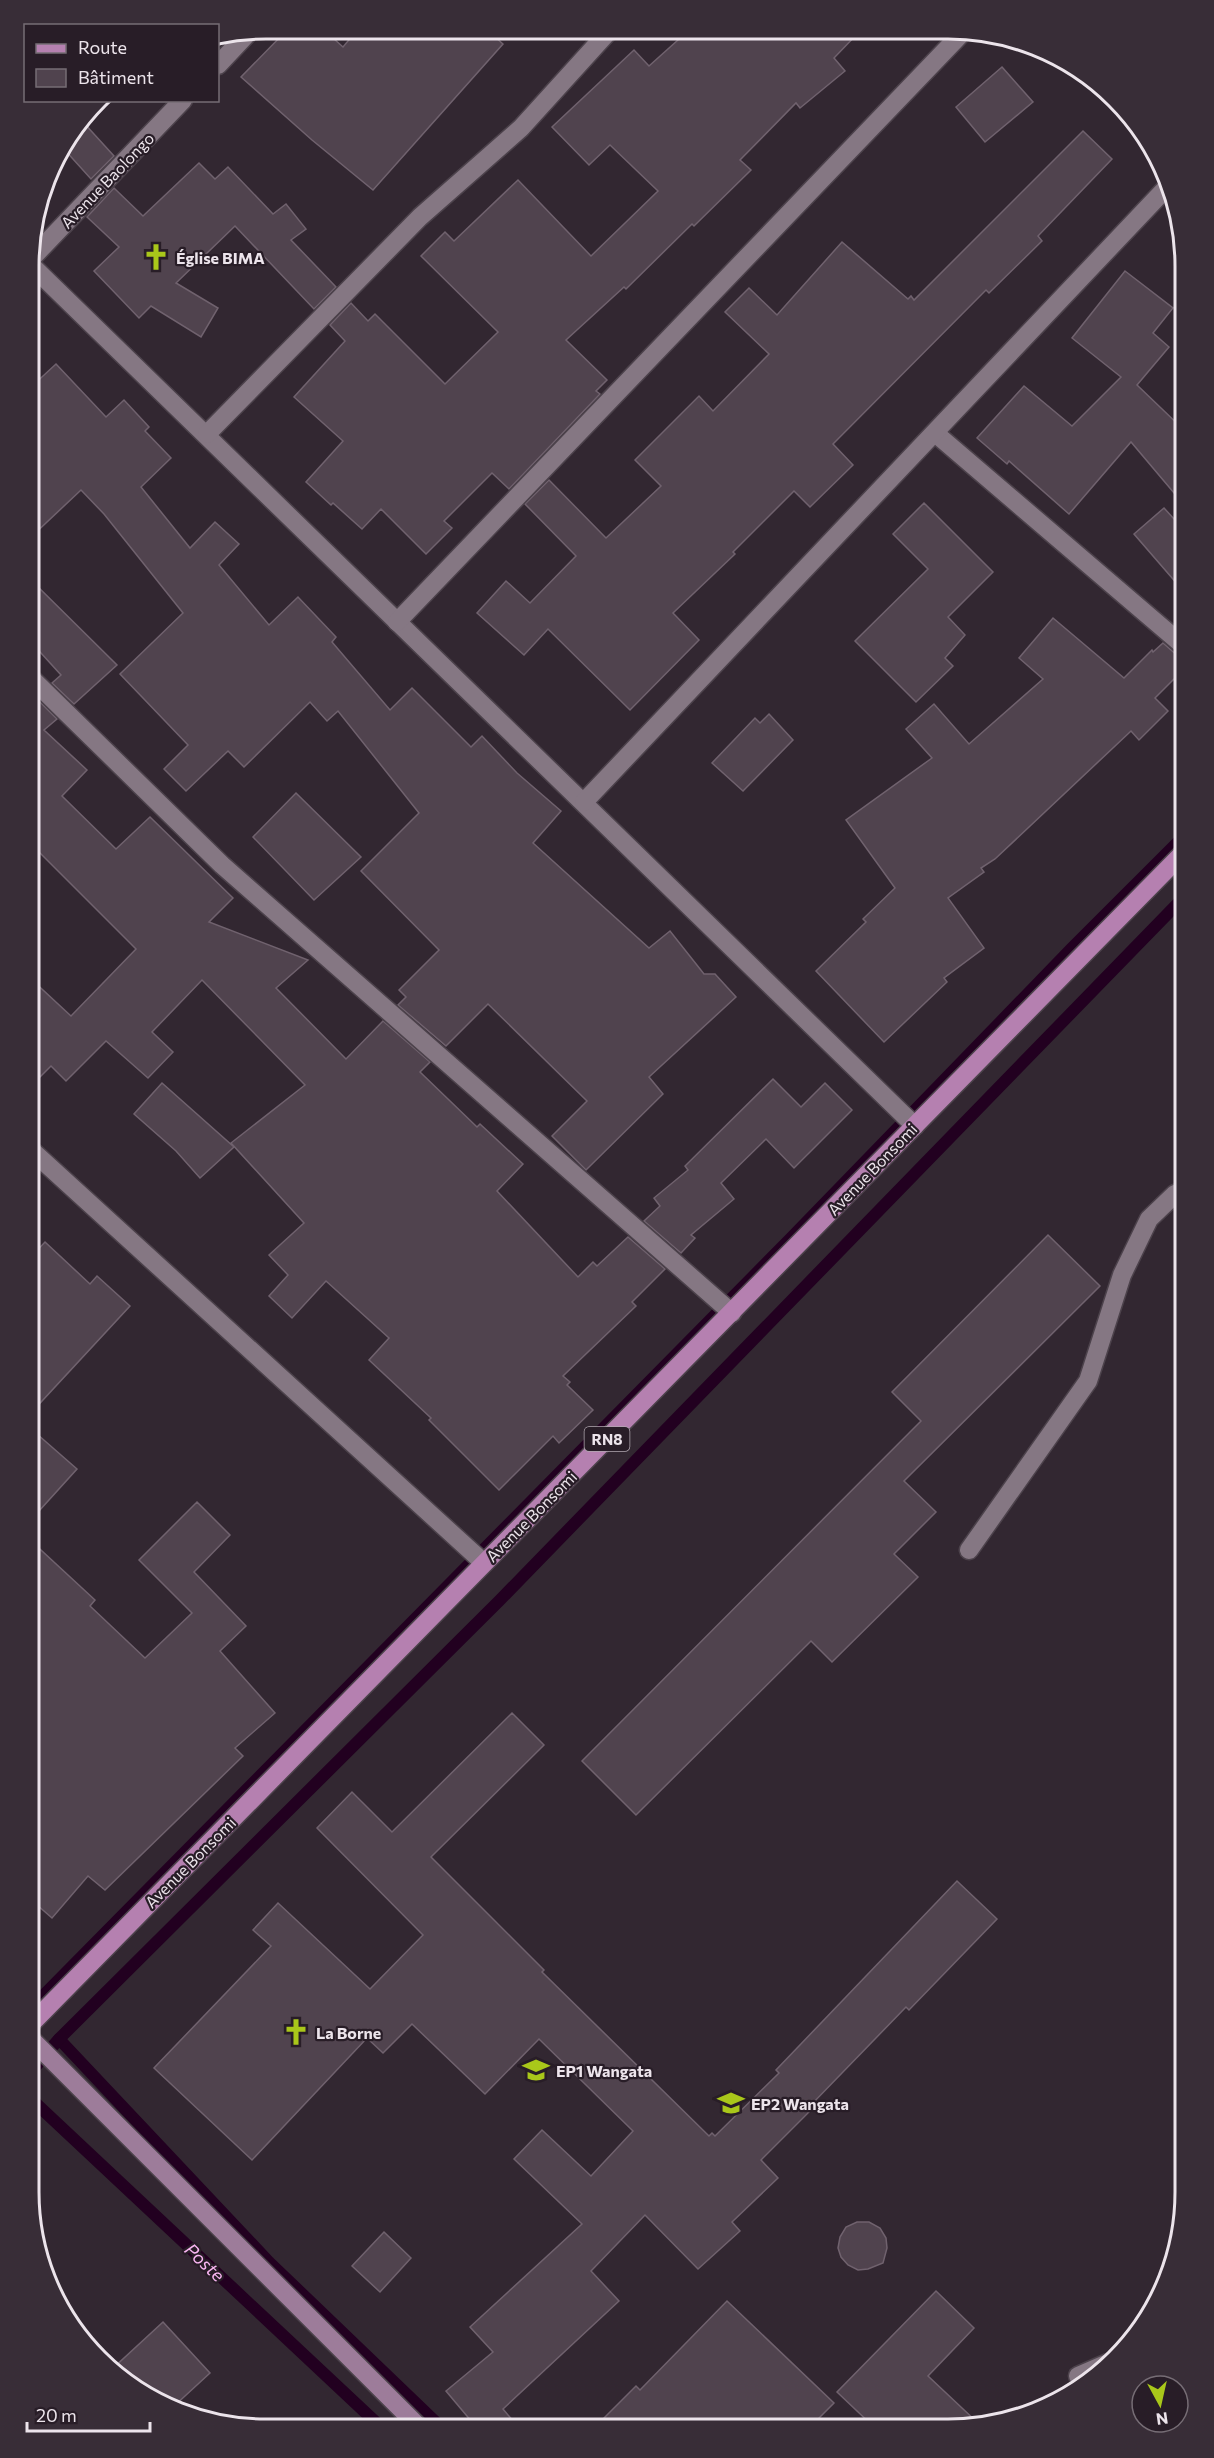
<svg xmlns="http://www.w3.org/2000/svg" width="1214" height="2458" font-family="Commissioner,sans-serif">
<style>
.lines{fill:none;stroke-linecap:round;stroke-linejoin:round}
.stream{stroke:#220020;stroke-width:12}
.building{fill:#50434e;stroke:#70626e;stroke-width:1.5}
.lane-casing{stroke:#4c424b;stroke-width:21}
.street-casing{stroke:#4c424b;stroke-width:21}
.secondary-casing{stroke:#4c424b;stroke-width:21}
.primary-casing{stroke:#4c424b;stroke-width:21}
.lane{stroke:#857783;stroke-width:18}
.street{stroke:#857783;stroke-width:18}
.secondary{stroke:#9d7c9a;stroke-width:18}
.primary{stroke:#b580b0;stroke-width:18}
.labels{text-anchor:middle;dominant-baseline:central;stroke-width:4.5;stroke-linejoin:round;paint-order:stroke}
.shield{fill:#281d27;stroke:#b1a8b0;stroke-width:1.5}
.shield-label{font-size:15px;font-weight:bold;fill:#ece4eb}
.street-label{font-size:16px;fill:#ece4eb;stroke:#281d27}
.poi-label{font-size:16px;font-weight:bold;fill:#ece4eb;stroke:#281d27;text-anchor:start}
.water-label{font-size:18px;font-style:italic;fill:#f9b6f2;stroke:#281d27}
.rim{fill:none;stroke:#ece4eb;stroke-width:3}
</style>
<rect width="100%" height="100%" fill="#322731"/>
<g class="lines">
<!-- stream -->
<g class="stream">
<path d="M29,2010L791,1238L1072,948L1185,835"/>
<path d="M59,2039L269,2262L442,2428"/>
<path d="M29,2074L59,2039L500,1600L1185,896"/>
<path d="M29,2097L382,2428"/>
</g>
</g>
<!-- building -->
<g class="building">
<path d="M288,29H323L343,47L358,29L487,30L503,44L373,190L312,140L241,77Z"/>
<path d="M688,31L859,32L834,58L845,71L800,108L796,103L740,160L751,170L694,226L692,224L626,289L624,287L566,340L607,380L596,391L600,394L509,489L492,473L444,521L452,528L426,554L381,509L362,529L333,503L331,505L306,482L343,441L294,397L345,341L330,325L351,303L368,321L375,314L445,384L498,332L421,256L445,232L454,241L518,180L591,256L658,191L610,145L589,165L552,127L634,50L649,66Z"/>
<path d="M1002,67L1033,102L985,142L956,107Z"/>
<path d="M83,122L114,156L91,179L63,148Z"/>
<path d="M1083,131L1112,159L1038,236L1042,241L989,293L986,290L833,444L853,465L810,507L794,491L733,552L735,554L673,613L699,640L630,710L548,629L524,655L477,613L506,581L530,603L576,556L525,504L549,480L606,538L661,486L635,460L699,396L713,411L769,354L725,312L749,288L777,315L842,242L908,299L911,296L914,300Z"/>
<path d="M199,163L215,179L228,167L273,214L286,204L306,229L291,240L336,287L314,309L235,226L176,283L218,308L201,337L151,306L139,318L94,271L119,247L87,217L114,188L143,216Z"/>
<path d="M1125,271L1173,308L1153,333L1169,347L1137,385L1185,431V506L1131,442L1069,514L1009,461L1007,464L977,438L1024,386L1072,426L1121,377L1072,338Z"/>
<path d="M56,364L106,417L124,400L149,427L145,431L171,458L141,487L190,548L215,522L239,544L219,565L269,625L298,597L336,637L332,642L390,710L412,688L471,747L482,736L517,773L561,811L533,843L649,948L670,931L704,974H715L736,997L649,1077L663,1094L586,1170L552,1136L587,1101L488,1004L446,1046L398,1005L406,997L399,990L439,950L361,871L419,813L338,711L327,721L310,702L244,767L228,751L186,791L164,769L188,745L120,674L183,613L104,514L81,490L30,538V388Z"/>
<path d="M924,503L993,572L948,617L965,635L945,658L953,666L916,702L855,641L928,569L893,534Z"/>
<path d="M1164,508L1185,531V593L1134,534Z"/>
<path d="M30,579L117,665L74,704L52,683L61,675L30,641Z"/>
<path d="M1053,618L1124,678L1152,650L1153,652L1163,643L1178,656L1185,658V668L1155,698L1168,711L1139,740L1131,731L995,859L981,868L984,872L948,898L984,948L944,978L947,982L884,1042L816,971L866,922L863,919L895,888L846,820L932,758L906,729L934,704L969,744L1043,679L1019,658Z"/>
<path d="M37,699L57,719L44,730L87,770L62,796L116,849L150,817L233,898L209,922L308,960L276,988L346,1059L383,1021L430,1062L420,1072L477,1127L480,1124L523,1164L497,1191L578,1277L593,1262L597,1266L628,1237L665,1269L632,1302L636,1306L563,1376L570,1382L567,1385L593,1410L559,1443L553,1436L499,1490L429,1420L431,1418L369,1360L389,1338L326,1281L292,1318L269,1296L288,1275L269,1255L304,1223L231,1143L305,1085L202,980L152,1032L173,1052L148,1078L106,1041L66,1081L51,1066L30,1087V978L71,1016L136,949L30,843V707Z"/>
<path d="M769,714L793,740L743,791L712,763L755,718L760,723Z"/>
<path d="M296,793L361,857L314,900L253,837Z"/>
<path d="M773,1079L801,1107L825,1083L852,1110L794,1168L766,1139L721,1183L734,1199L691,1235L695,1238L681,1253L644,1221L660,1206L654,1198L688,1170L685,1166Z"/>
<path d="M162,1083L234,1147L200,1178L176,1151L134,1114Z"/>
<path d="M1048,1235L1100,1286L904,1481L936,1512L894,1554L918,1577L832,1662L811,1641L636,1815L582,1761L921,1421L892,1392Z"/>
<path d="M45,1242L90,1284L97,1276L130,1306L29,1415V1259Z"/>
<path d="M29,1427L77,1469L29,1522Z"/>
<path d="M197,1502L230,1535L194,1572L246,1626L220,1651L275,1713L235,1748L243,1756L105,1890L88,1876L52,1918L29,1898V1539L95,1600L90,1606L145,1658L192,1613L139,1560Z"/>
<path d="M512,1713L544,1745L431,1857L544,1970L542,1972L709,2136L712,2133L715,2136L779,2073L776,2070L957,1881L997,1919L909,2010L906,2007L809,2107L811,2110L761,2160L778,2178L732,2222L740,2231L698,2269L645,2215L591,2271L619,2301L503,2409L519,2428H477L446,2391L493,2352L470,2327L582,2224L514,2159L542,2130L591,2176L633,2131L539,2039L485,2094L412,2024L383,2053L367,2038L252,2160L154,2068L271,1946L253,1930L278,1903L370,1989L423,1935L317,1828L352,1792L392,1832Z"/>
<path d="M857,2222H869L880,2228L886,2238L887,2248L883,2263L868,2269L858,2270L848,2265L841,2257L838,2248L840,2237L846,2227Z"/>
<path d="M384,2232L411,2258L380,2292L352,2266Z"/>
<path d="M936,2291L974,2328L928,2376L979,2424L948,2430L876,2429L837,2392Z"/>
<path d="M727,2301L834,2403L808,2429L594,2428L636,2386L640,2390Z"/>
<path d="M163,2322L210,2373L172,2408L161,2405L110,2371Z"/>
</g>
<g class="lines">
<defs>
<g id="lane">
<path d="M969,1550L1088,1381L1122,1275L1149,1219L1175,1194L1185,1190"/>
<path d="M1078,2376L1108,2363"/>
</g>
<g id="street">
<path d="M218,65L249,32"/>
<path d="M30,260L183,100"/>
<path d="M30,264L915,1126"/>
<path d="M935,433L1185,647"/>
<path d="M207,434L420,217L521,128L609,31"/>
<path d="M397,622L962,33"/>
<path d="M30,677L222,865L732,1313"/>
<path d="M584,802L1170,184"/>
<path d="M30,1149L484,1563"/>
</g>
<path id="secondary" d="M29,2037L420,2428"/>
<path id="primary" d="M29,2026L1185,851"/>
</defs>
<!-- lane casing -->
<use href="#lane" class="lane-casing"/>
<!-- street casing -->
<use href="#street" class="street-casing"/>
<!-- secondary casing -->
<use href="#secondary" class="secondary-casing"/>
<!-- primary casing -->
<use href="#primary" class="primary-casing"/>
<!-- lane -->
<use href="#lane" class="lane"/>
<!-- street -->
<use href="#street" class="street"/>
<!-- secondary -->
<use href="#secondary" class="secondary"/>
<!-- primary -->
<use href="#primary" class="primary"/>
</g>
<!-- icons -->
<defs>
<symbol id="church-bare" viewBox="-9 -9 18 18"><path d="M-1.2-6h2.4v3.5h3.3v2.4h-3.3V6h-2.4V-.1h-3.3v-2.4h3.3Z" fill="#a9c71a" stroke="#281d27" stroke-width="2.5" paint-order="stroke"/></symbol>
<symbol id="school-bare" viewBox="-9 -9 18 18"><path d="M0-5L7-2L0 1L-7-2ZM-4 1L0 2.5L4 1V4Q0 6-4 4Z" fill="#a9c71a" stroke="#281d27" stroke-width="2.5" paint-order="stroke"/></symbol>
</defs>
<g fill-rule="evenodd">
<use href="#church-bare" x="137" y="238" width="38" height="38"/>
<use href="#church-bare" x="277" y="2013" width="38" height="38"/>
<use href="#school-bare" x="517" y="2051" width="38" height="38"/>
<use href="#school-bare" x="712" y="2084" width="38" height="38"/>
</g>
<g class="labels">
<!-- shield labels -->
<rect class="shield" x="584.5" y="1427" width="45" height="24" rx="4.5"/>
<g class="shield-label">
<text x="607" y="1439">RN8</text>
</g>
<!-- street labels -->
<g class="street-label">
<text transform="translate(107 180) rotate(-46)">Avenue Baolongo</text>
<text transform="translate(872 1169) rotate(-46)">Avenue Bonsomi</text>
<text transform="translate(531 1516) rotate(-45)">Avenue Bonsomi</text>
<text transform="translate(190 1862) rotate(-45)">Avenue Bonsomi</text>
</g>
<!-- poi labels -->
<g class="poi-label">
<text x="176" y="257">Église BIMA</text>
<text x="316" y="2032">La Borne</text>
<text x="556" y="2070">EP1 Wangata</text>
<text x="751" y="2103">EP2 Wangata</text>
</g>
<!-- water labels -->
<g class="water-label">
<text transform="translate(205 2262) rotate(43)">Poste</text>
</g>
</g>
<!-- crop -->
<path d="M0 0H1214V2458H0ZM266 39H948A227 227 0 0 1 1175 266V2192A227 227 0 0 1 948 2419H266A227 227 0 0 1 39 2192V266A227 227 0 0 1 266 39Z" fill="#382d37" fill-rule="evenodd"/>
<path class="rim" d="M266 39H948A227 227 0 0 1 1175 266V2192A227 227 0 0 1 948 2419H266A227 227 0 0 1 39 2192V266A227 227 0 0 1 266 39Z"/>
<!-- legend -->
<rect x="24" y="24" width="195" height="78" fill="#281d27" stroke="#766d75" stroke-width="1.5"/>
<rect x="36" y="44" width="30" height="9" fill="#b580b0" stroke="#766d75" stroke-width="1.5"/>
<text x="78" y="54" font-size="18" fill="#ece4eb">Route</text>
<rect x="36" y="69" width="30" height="18" fill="#50434e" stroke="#766d75" stroke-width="1.5"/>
<text x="78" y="84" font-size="18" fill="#ece4eb">Bâtiment</text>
<!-- north arrow -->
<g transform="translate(1160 2404) rotate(172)"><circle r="28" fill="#281d27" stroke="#766d75" stroke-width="1.5"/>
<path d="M0-4.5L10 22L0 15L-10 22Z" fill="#a9c71a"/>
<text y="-9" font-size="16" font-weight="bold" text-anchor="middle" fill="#ece4eb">N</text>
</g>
<!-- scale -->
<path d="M27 2422v9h123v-9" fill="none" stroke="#ece4eb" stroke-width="3"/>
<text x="36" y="2422" font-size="18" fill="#ece4eb" stroke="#281d27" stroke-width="4.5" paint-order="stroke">20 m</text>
</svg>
